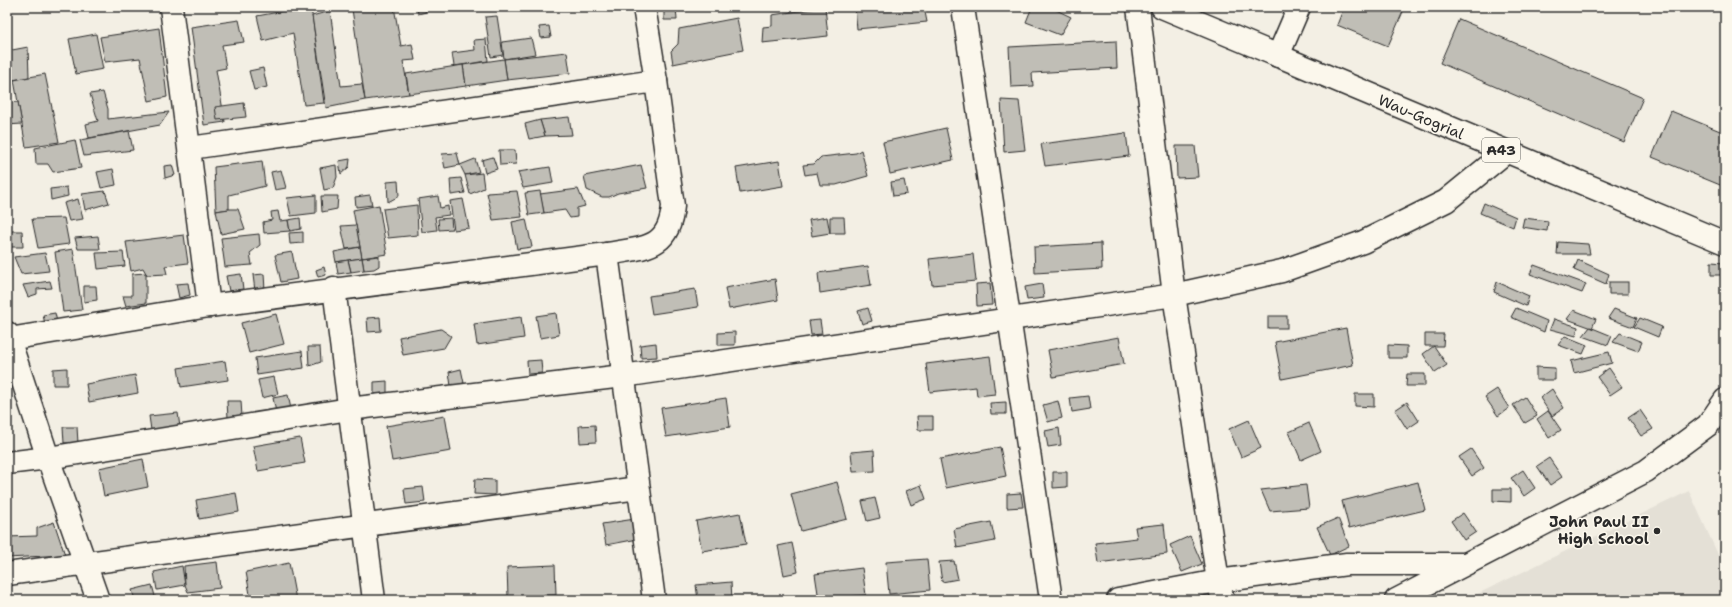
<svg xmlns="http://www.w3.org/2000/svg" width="1732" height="607" font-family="'Shantell Sans',sans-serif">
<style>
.built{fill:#e4e0d6}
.building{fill:#c0beb6;stroke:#2b2b2b}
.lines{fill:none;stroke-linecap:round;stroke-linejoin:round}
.street-casing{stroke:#2b2b2b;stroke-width:25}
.secondary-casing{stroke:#2b2b2b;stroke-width:25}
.primary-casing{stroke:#2b2b2b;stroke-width:25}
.street{stroke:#fbf7ec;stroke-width:22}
.secondary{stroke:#fbf7ec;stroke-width:22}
.primary{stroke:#fbf7ec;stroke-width:22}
.poi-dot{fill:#2b2b2b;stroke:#fbf7ec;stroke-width:1.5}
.labels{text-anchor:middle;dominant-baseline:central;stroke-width:3;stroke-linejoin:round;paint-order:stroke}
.shield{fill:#fbf7ec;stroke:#696865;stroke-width:1}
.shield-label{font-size:14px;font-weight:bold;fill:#2b2b2b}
.street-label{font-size:15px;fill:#2b2b2b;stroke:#fbf7ec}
.poi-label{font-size:15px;font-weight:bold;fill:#2b2b2b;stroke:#fbf7ec;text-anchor:end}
</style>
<rect width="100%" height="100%" fill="#f3efe4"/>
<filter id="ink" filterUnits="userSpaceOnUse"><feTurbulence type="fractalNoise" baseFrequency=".025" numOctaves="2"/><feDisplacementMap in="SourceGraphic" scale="8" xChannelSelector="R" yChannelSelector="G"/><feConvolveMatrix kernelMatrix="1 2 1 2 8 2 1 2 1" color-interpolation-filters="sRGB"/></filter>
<g filter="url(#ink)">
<!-- built -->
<path class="built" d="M1689,491L1725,570V600H1465Z"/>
<!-- building -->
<g class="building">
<path d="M306,7H311L324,103L304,105L293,33L263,41L257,16Z"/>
<path d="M365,7H394L401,46L412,44L415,60L403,61L409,94L365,100L352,9Z"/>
<path d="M417,7H429H425L426,12L418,14Z"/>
<path d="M664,7H676L677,20H664Z"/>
<path d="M825,7L828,36L762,43L763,27L772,26V15Z"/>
<path d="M855,7H924L927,22L857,29Z"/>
<path d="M1032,7H1050L1071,17L1060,35L1026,22Z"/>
<path d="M1344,7H1405L1388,46L1337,25Z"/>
<path d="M330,11L341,86L362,84L365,100L326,108L312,16Z"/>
<path d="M497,16L503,55L491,57L485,17Z"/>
<path d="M737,18L743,50L673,64L671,51L678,44L679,29Z"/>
<path d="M1459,19L1643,98L1624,142L1440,63Z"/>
<path d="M239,20L244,42L222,45L226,68L216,70L225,122L204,125L191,27Z"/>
<path d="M549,26L551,37L541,38L539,27Z"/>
<path d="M159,28L167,97L149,101L140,58L105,62L100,37Z"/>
<path d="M96,34L103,69L76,74L69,39Z"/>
<path d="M531,38L535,54L504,59L502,42Z"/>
<path d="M486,39L488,61L454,66L452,53L475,50L474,40Z"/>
<path d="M1116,41L1117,68L1032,73L1033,86L1011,87L1009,47Z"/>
<path d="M28,47L29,77L7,81V51Z"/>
<path d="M567,52L570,73L507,80L504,59Z"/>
<path d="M504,59L507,80L466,86L463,65Z"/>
<path d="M463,65L466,86L409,94L406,74Z"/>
<path d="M263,68L267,87L254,90L249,71Z"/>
<path d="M45,74L59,142L26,147L14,80Z"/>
<path d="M103,92L108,109V119L169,112L160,125L89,138L86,124L98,121L90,94Z"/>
<path d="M1001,100L1019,101L1025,150L1004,152Z"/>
<path d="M18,102L22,124L7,125V103Z"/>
<path d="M244,103L246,117L217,120L215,107Z"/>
<path d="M1671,111L1725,133V187L1652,157Z"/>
<path d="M569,117L572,135L545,136L540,120Z"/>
<path d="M540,120L545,136L529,139L525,124Z"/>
<path d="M946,128L953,160L890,174L883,142Z"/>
<path d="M129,131L133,150L84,156L80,140Z"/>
<path d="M1126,133L1129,156L1045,166L1041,144Z"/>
<path d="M75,140L81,168L53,172L48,164H36L35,148Z"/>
<path d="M1176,146H1195L1198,177L1177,178Z"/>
<path d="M499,150H515L516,164L500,165Z"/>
<path d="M861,150L868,176L836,185H820L817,173L805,175L803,165L814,164L821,157L856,153Z"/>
<path d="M457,153L460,165L445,168L442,154Z"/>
<path d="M493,157L497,169L485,173L482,160Z"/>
<path d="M350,159L349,167L341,174L339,161Z"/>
<path d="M475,159L479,172L465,175L460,165Z"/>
<path d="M262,161L265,186L229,195V209L216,211L214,167Z"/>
<path d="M779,161L783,186L740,193L736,168Z"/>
<path d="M172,165L175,175L165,178L164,166Z"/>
<path d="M336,165L337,177L333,188L324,190L320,168Z"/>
<path d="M641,165L647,188L618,193L609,197H602L587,190L584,176Z"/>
<path d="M550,167L553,183L523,188L518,172Z"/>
<path d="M113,169L116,185L101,188L97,172Z"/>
<path d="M281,170L286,188L275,190L271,172Z"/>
<path d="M482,173L484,188L470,194L465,175Z"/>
<path d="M461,178L465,193L451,195L450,179Z"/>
<path d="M904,180L907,194L893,196L891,182Z"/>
<path d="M398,181L399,196L388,202L387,182Z"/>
<path d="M67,187L68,196L51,200L50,189Z"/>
<path d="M578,189L585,206L577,208V217L570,218L565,210L544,213L540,194Z"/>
<path d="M105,191L109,203L85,210L82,194Z"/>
<path d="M517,191L522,217L493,220L487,193Z"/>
<path d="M540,191L544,213L529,215L525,193Z"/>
<path d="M316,195V213L291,216L287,198Z"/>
<path d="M370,195L372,205L356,207L355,197Z"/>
<path d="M321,196H338L337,209L322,212Z"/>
<path d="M438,196L440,208L448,206L449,215L435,217L437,230L422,232L418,199Z"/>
<path d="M78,199L83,219L69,221L64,203Z"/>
<path d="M463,199L469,228L454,230L450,201Z"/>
<path d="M1484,203L1516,217L1513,227L1480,213Z"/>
<path d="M379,205L387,254L362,258L353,210Z"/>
<path d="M417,205L418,235L388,238L383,209Z"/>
<path d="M229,209H238L245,229L221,234L216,211Z"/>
<path d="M278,211L280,221L288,220L290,231L264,233L263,222L272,220L271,212Z"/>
<path d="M827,217L830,233L812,236L809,220Z"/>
<path d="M830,217H844L845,233H830Z"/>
<path d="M64,218L69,244L38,248L32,219Z"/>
<path d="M300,218L301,229L290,231L288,220Z"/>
<path d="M451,218L452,229L439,230L438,219Z"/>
<path d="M1524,218L1548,221L1547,231L1522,227Z"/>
<path d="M526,219L532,247L517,249L512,222Z"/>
<path d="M356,225L360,247L346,249L341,226Z"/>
<path d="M8,231H22L23,247H8Z"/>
<path d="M303,232V243L290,244L289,233Z"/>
<path d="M259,234L260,245L250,253L252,265L225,267L221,238Z"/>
<path d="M184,235L188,263L165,266L167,274L147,275L143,268L131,271L126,242Z"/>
<path d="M98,236L100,249H78L75,238Z"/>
<path d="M1558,242L1588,244L1590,254H1557Z"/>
<path d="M1101,243L1102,269L1035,273L1034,247Z"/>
<path d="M360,247L362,258L336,262L334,252Z"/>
<path d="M73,249L82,310L63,312L55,252Z"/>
<path d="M123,252L125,266L98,269L96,253Z"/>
<path d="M292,252L297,279L281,282L275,255Z"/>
<path d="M45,253L49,271L21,274L14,257Z"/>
<path d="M973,254L976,281L932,285L929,259Z"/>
<path d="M379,256V266L374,269L364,270L362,258Z"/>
<path d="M362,258L364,270L351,272L348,260Z"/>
<path d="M348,260L351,272L338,274L336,262Z"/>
<path d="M1578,260L1609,274L1606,284L1574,270Z"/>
<path d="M1711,262L1725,263V275H1711Z"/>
<path d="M1534,265L1586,284L1582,293L1530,274Z"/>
<path d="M868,266L871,285L820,293L818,273Z"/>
<path d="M324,267L326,275L318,277L316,270Z"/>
<path d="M146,273V303L126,306L123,296H132V274Z"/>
<path d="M241,274L243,289L229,291L226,276Z"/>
<path d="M264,274L265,290L255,291L253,275Z"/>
<path d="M775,279L778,300L729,309L725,288Z"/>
<path d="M50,281L52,288L37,289V294L28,297L23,285Z"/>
<path d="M1497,282L1529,296L1526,306L1494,292Z"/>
<rect x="1609" y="282" width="19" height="12"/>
<path d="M188,283L190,295L179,298L176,284Z"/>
<path d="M990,283L992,305L977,306L976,284Z"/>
<path d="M1042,284L1044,298L1027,300L1025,287Z"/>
<path d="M84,286H96L97,300L84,302Z"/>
<path d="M695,289L698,307L652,314L649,296Z"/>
<path d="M868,308L872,321L862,324L858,311Z"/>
<path d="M1516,308L1547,321L1544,332L1511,317Z"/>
<path d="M1614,309L1637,318L1633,327L1608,318Z"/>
<path d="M1574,310L1596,319L1592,328L1567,319Z"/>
<path d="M55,313L57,322L45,324L43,315Z"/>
<path d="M556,313L559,335L540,338L536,316Z"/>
<path d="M276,314L284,344L249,353L241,323Z"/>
<rect x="1268" y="316" width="19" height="12"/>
<path d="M380,317L381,331L368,332L367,318Z"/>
<path d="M521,317L524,338L477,345L474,324Z"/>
<path d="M1640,318L1662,327L1658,337L1634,327Z"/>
<path d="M1554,319L1578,327L1576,336L1550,329Z"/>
<path d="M820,320L822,334L811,335L809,321Z"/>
<path d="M1590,327L1612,336L1608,345L1583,336Z"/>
<path d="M1346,328L1353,365L1282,379L1275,342Z"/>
<path d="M441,329L451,336L444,348L403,355L399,337Z"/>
<path d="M735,332V345H718V333Z"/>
<path d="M1620,333L1642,342L1638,351L1613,342Z"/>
<path d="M1425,334H1444L1443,346H1425Z"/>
<path d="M1565,336L1587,345L1583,354L1558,345Z"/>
<path d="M1119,337L1124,364L1053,377L1048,350Z"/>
<path d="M656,343L657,357L641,358L640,345Z"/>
<path d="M1388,345L1407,346V358H1388Z"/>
<path d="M1434,346L1447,365L1435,373L1423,354Z"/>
<path d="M308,347H320L321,362L309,366Z"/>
<path d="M302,351L304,368L257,375L255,358Z"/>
<path d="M1609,352L1612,363L1574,373L1571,361Z"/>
<path d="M990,356L995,394L977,396L976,387L930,392L926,364Z"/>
<path d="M541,360L542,373L528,374L527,361Z"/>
<path d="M225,361L228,380L181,387L178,368Z"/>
<path d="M1536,367L1555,368V380H1536Z"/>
<path d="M67,368V385H53V369Z"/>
<path d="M1609,368L1622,387L1610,395L1597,377Z"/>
<path d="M461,369L464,383L451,386L449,372Z"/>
<path d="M1407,374H1425V386H1406Z"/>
<path d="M135,375L138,393L89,402L86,384Z"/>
<path d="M274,377L278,394L262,398L258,380Z"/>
<path d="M387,381V394H374V382Z"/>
<path d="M1497,389L1509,408L1498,416L1485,397Z"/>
<path d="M1552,389L1564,408L1552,416L1540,398Z"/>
<path d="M1355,394H1374V407L1355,406Z"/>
<path d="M288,395L291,409L276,412L273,398Z"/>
<path d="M1088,396L1090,409L1072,412L1070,398Z"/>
<path d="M1525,397L1537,416L1525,423L1513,405Z"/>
<path d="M726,398L730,427L666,437L661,408Z"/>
<path d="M227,401H241L242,417L228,418Z"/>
<path d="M1058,401L1062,418L1048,422L1043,405Z"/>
<path d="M1006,402V414H991L990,403Z"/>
<path d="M1407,402L1419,421L1407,429L1395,410Z"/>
<path d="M1640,410L1653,429L1641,436L1628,418Z"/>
<path d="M1548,411L1561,430L1549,438L1537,419Z"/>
<path d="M178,413L180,427L151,430L149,416Z"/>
<path d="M445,416L451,451L392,461L386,426Z"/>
<path d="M917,416H933V430H918Z"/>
<path d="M1249,420L1261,448L1241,457L1229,429Z"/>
<path d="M1309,423L1321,451L1301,460L1289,432Z"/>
<path d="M595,425L596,442L580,443L579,426Z"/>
<path d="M63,427H77L78,443H64Z"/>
<path d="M1059,428L1061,445L1048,447L1045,431Z"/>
<path d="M300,438L305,463L258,471L253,446Z"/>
<path d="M1000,447L1006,476L946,488L940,459Z"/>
<path d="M1471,449L1484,468L1472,476L1459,457Z"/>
<path d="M874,450L875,471L853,472L851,452Z"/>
<path d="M1549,458L1562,477L1550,485L1537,466Z"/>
<path d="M143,459L148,487L104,496L99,468Z"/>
<path d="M1523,470L1535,488L1524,496L1511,478Z"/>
<path d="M1053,472H1067V487L1053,488Z"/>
<path d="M475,479L495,480V495L474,494Z"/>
<path d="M837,482L847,519L801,531L791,494Z"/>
<path d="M1418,482L1425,510L1349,528L1342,501Z"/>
<path d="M921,485L926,499L911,505L906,491Z"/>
<path d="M1306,485L1309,508L1270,511L1261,490Z"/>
<path d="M423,487L425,502L406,504L404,489Z"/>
<path d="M1493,489H1511V502L1493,501Z"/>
<path d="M236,493L239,512L199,519L196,500Z"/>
<path d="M1021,493L1023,507L1007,508V494Z"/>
<path d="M875,498L880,518L867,521L862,501Z"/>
<path d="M740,513L746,544L702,551L696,521Z"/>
<path d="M1463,513L1476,532L1464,540L1451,521Z"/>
<path d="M1338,518L1349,546L1330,555L1317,527Z"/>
<path d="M635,519L638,539L606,545L602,524Z"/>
<path d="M54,522L65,555L7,558V537L37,536V528Z"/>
<path d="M991,522L995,541L957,548L954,529Z"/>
<path d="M1164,524L1167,554L1098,563L1095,543L1137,538L1135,527Z"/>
<path d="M1190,536L1202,564L1182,572L1170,545Z"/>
<path d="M792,543L798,572L784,575L778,546Z"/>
<path d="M927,559L930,590L889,594L886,562Z"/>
<path d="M954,561L958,579L942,582L939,562Z"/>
<path d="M217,562L220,588L188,592L185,585L184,566Z"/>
<path d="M289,563L296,600H251L246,572Z"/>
<path d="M555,565L556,595L508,597L507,567Z"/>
<path d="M182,566L185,585L157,590L154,572Z"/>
<path d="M862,568L866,595L819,600L815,574Z"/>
<path d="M731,582L732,600H698L696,585Z"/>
<path d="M152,585L156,600H135L132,590Z"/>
<path d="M1502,595L1504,600H1492Z"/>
</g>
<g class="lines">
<defs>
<g id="street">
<path d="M171,7L209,306"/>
<path d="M963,7L1051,600"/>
<path d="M1138,7L1174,295L1218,581L1223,600"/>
<path d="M1278,56L1299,7"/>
<path d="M190,148L656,81"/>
<path d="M607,254L654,600"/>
<path d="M334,288L374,600"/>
<path d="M9,339L209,306L607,254C644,247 669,250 673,206L656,81L644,7"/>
<path d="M7,463L48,458L349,409L623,376L1174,295L1282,271L1363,242L1446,201L1506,152"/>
<path d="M7,574L638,488"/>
<path d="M1118,600L1218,581L1347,564H1464"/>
<path d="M1396,600L1646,471L1708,425L1725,400"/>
</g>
<path id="secondary" d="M7,333L48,458L98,600"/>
<path id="primary" d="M1162,7L1725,243"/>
</defs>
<!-- street casing -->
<use href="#street" class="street-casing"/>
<!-- secondary casing -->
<use href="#secondary" class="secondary-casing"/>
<!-- primary casing -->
<use href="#primary" class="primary-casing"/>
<!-- street -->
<use href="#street" class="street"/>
<!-- secondary -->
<use href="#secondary" class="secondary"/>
<!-- primary -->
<use href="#primary" class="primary"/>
</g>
</g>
<!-- markers -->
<circle class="poi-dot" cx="1657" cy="531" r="4"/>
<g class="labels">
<!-- shield labels -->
<rect class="shield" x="1482" y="138" width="38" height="24" rx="3"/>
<g class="shield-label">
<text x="1501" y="150">A43</text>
</g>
<!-- street labels -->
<g class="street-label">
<text transform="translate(1421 117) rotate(23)">Wau-Gogrial</text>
</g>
<!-- poi labels -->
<g class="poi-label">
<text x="1649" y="522">John Paul II<tspan x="1649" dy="17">High School</tspan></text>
</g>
</g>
<!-- margin -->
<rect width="1732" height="607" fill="none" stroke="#fbf7ec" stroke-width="24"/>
<rect x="12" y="12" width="1708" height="583" fill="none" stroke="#2b2b2b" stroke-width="1.5" filter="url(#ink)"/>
</svg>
